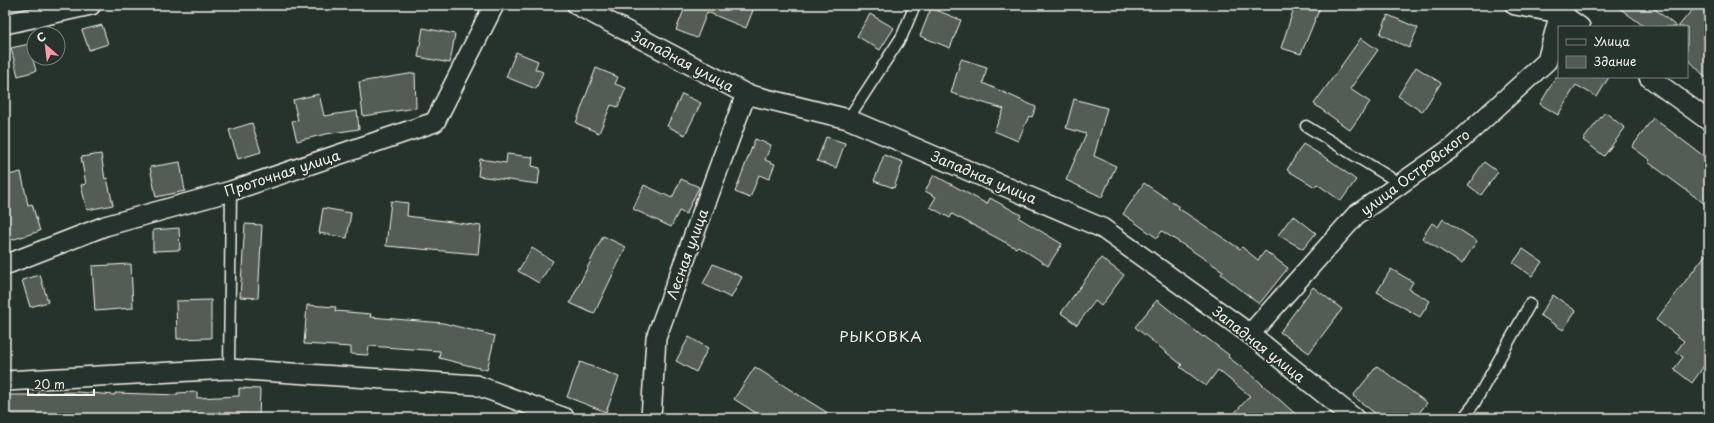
<svg xmlns="http://www.w3.org/2000/svg" width="1714" height="423" font-family="'Playpen Sans',sans-serif">
<style>
.building{fill:#525c55;stroke:#f4f1e8}
.lines{fill:none;stroke-linecap:round;stroke-linejoin:round}
.lane-casing{stroke:#f4f1e8;stroke-width:13}
.street-casing{stroke:#f4f1e8;stroke-width:22}
.lane{stroke:#26332d;stroke-width:10}
.street{stroke:#26332d;stroke-width:19}
.labels{text-anchor:middle;dominant-baseline:central;stroke-width:3.5;stroke-linejoin:round;paint-order:stroke}
.street-label{font-size:14px;fill:#f4f1e8;stroke:#26332d}
.neighbourhood-label{font-size:15px;letter-spacing:1px;fill:#f4f1e8;stroke:#26332d}
</style>
<rect width="100%" height="100%" fill="#26332d"/>
<filter id="ink" filterUnits="userSpaceOnUse"><feTurbulence type="fractalNoise" baseFrequency=".025" numOctaves="2"/><feDisplacementMap in="SourceGraphic" scale="8" xChannelSelector="R" yChannelSelector="G"/><feConvolveMatrix kernelMatrix="1 2 1 2 8 2 1 2 1" color-interpolation-filters="sRGB"/></filter>
<g filter="url(#ink)">
<!-- building -->
<g class="building">
<path d="M686,5H755L746,28L707,12L697,38L676,30Z"/>
<path d="M1295,5H1321L1301,54L1281,48Z"/>
<path d="M1615,5H1650L1677,27H1645Z"/>
<path d="M1696,5H1698L1709,14V81L1687,58V27H1678Z"/>
<path d="M931,8L961,20L950,48L920,36Z"/>
<path d="M870,14L894,28L880,50L857,36Z"/>
<path d="M1388,15L1418,28L1409,48L1380,34Z"/>
<path d="M102,25L108,44L89,50L82,30Z"/>
<path d="M423,28L455,34L450,63L418,57Z"/>
<path d="M1361,38L1378,50L1350,89L1370,102L1350,130L1314,104Z"/>
<path d="M29,44L36,71L18,76L11,48Z"/>
<path d="M516,52L538,61L535,69L543,72L536,89L506,77Z"/>
<path d="M961,59L987,67L983,83L1036,107L1032,117L1029,116L1018,141L994,131L1004,109L951,93Z"/>
<path d="M1416,67L1441,83L1422,112L1398,96Z"/>
<path d="M596,68L618,77L615,84L626,88L618,107L611,105L599,133L576,123Z"/>
<path d="M415,73L416,108L363,116L359,82Z"/>
<path d="M1556,77H1609L1597,97L1576,85L1558,115L1540,104Z"/>
<path d="M319,94L324,116L357,111L359,129L326,134L297,141L292,121L298,120L293,100Z"/>
<path d="M682,94L701,103L685,135L667,126Z"/>
<path d="M1074,99L1107,108L1094,156L1116,166L1102,197L1066,180L1086,134L1066,128Z"/>
<path d="M1605,112L1625,128L1604,156L1583,140Z"/>
<path d="M1653,118L1709,160V207L1648,162L1650,160L1632,147Z"/>
<path d="M252,123L261,152L238,159L229,130Z"/>
<path d="M826,137L845,143L836,168L817,161Z"/>
<path d="M755,139L771,145L765,160L775,164L769,179L759,175L750,198L735,192Z"/>
<path d="M1303,144L1331,161L1356,180L1341,201L1317,184L1315,187L1287,170Z"/>
<path d="M101,154L105,179L107,178L113,205L87,210L81,185L86,184L81,157Z"/>
<path d="M507,154L533,157L532,166L540,168L538,184L478,176L480,159L506,163Z"/>
<path d="M884,155L903,162L894,188L874,181Z"/>
<path d="M180,162L185,191L156,197L150,167Z"/>
<path d="M1484,162L1498,172L1481,195L1468,185Z"/>
<path d="M21,172L28,205L32,204L40,231L5,242V176Z"/>
<path d="M934,175L987,204L990,198L1021,215L1019,218L1062,244L1048,266L1018,246L1016,248L952,214L950,218L930,207L936,197L925,191Z"/>
<path d="M681,179L699,187L686,214L679,211L671,227L633,209L644,185L672,198Z"/>
<path d="M1144,183L1179,207L1178,208L1240,249L1242,247L1258,260L1265,251L1288,268L1259,304L1221,274L1223,271L1162,231L1157,238L1123,214Z"/>
<path d="M391,201L408,203L407,216L481,226L478,254L386,246Z"/>
<path d="M323,208L351,213L347,238L319,233Z"/>
<path d="M1293,215L1316,233L1303,249L1278,235Z"/>
<path d="M1443,219L1477,241L1462,264L1422,238L1432,223L1438,227Z"/>
<path d="M245,224L262,225L258,298L240,297Z"/>
<path d="M179,228L180,250L153,251V230Z"/>
<path d="M603,236L626,247L594,314L570,303Z"/>
<path d="M532,248L553,261L539,283L518,271Z"/>
<path d="M1523,249L1542,262L1532,276L1513,263Z"/>
<path d="M1709,250V359L1692,383L1674,369L1683,357L1676,352L1684,341L1656,320Z"/>
<path d="M1101,258L1124,275L1101,306L1095,301L1077,325L1061,313Z"/>
<path d="M131,264L133,308L95,311L92,266Z"/>
<path d="M713,264L742,277L731,298L703,284Z"/>
<path d="M1391,269L1413,282L1409,289L1430,301L1420,317L1377,292Z"/>
<path d="M40,275L48,302L30,307L22,280Z"/>
<path d="M1313,287L1342,309L1309,353L1280,332Z"/>
<path d="M1553,295L1576,311L1563,330L1540,315Z"/>
<path d="M211,300V338L177,339L176,301Z"/>
<path d="M1157,300L1203,337L1204,336L1229,355L1228,357L1253,376L1300,418H1230L1250,396L1218,370L1206,386L1180,367L1182,365L1135,327Z"/>
<path d="M307,305L336,307L335,311L371,314L370,317L443,323L495,336L487,370L439,358L440,351L369,346L368,355L351,354V347L304,344Z"/>
<path d="M689,337L708,348L696,372L676,361Z"/>
<path d="M580,362L619,377L606,412L567,397Z"/>
<path d="M1377,366L1427,403L1415,418H1381L1353,396Z"/>
<path d="M755,367L789,389L836,418H764L734,399Z"/>
<path d="M239,388L260,389L259,418H7V395H38V393L77,392L115,395V393L177,395V393L197,392V398L239,396Z"/>
</g>
<g class="lines">
<defs>
<g id="lane">
<path d="M848,119L902,36L915,5"/>
<path d="M1306,126L1401,184"/>
<path d="M229,369L231,191"/>
<path d="M1463,418L1474,404L1530,304"/>
</g>
<g id="street">
<path d="M577,5L746,94L848,119L1102,228L1250,334L1354,418"/>
<path d="M1515,5L1560,13L1580,27"/>
<path d="M5,24L91,5"/>
<path d="M1649,77L1709,121"/>
<path d="M5,265L105,226L231,191L435,122L494,5"/>
<path d="M1250,334L1356,215L1453,147L1547,61L1560,13L1566,5"/>
<path d="M5,381L229,369L476,385L565,418"/>
<path d="M651,418L656,338L746,94"/>
</g>
</defs>
<!-- lane casing -->
<use href="#lane" class="lane-casing"/>
<!-- street casing -->
<use href="#street" class="street-casing"/>
<!-- lane -->
<use href="#lane" class="lane"/>
<!-- street -->
<use href="#street" class="street"/>
</g>
</g>
<g class="labels">
<!-- street labels -->
<g class="street-label">
<text transform="translate(683 61) rotate(28)">Западная улица</text>
<text transform="translate(1415 172) rotate(-37)">улица Островского</text>
<text transform="translate(282 173) rotate(-18)">Проточная улица</text>
<text transform="translate(984 177) rotate(23)">Западная улица</text>
<text transform="translate(687 254) rotate(-70)">Лесная улица</text>
<text transform="translate(1259 344) rotate(38)">Западная улица</text>
</g>
<!-- neighbourhood labels -->
<g class="neighbourhood-label">
<text x="881" y="335">РЫКОВКА</text>
</g>
</g>
<!-- margin -->
<rect width="1714" height="423" fill="none" stroke="#26332d" stroke-width="20"/>
<rect x="10" y="10" width="1694" height="403" fill="none" stroke="#f4f1e8" stroke-width="1.5" filter="url(#ink)"/>
<!-- legend -->
<rect x="1558" y="26" width="130" height="52" fill="#26332d" stroke="#787f78"/>
<rect x="1566" y="39" width="20" height="6" fill="#26332d" stroke="#787f78"/>
<text x="1594" y="46" font-size="12" fill="#f4f1e8">Улица</text>
<rect x="1566" y="56" width="20" height="12" fill="#525c55" stroke="#787f78"/>
<text x="1594" y="66" font-size="12" fill="#f4f1e8">Здание</text>
<!-- north arrow -->
<g transform="translate(46 46) rotate(332)"><circle r="19" fill="#26332d" stroke="#787f78"/>
<path d="M0-3L7 15L0 10L-7 15Z" fill="#ff9aa2"/>
<text y="-6" font-size="11" font-weight="bold" text-anchor="middle" fill="#f4f1e8">С</text>
</g>
<!-- scale -->
<path d="M28 389v6h66v-6" fill="none" stroke="#f4f1e8" stroke-width="2"/>
<text x="34" y="389" font-size="12" fill="#f4f1e8" stroke="#26332d" stroke-width="3" paint-order="stroke">20 m</text>
</svg>
